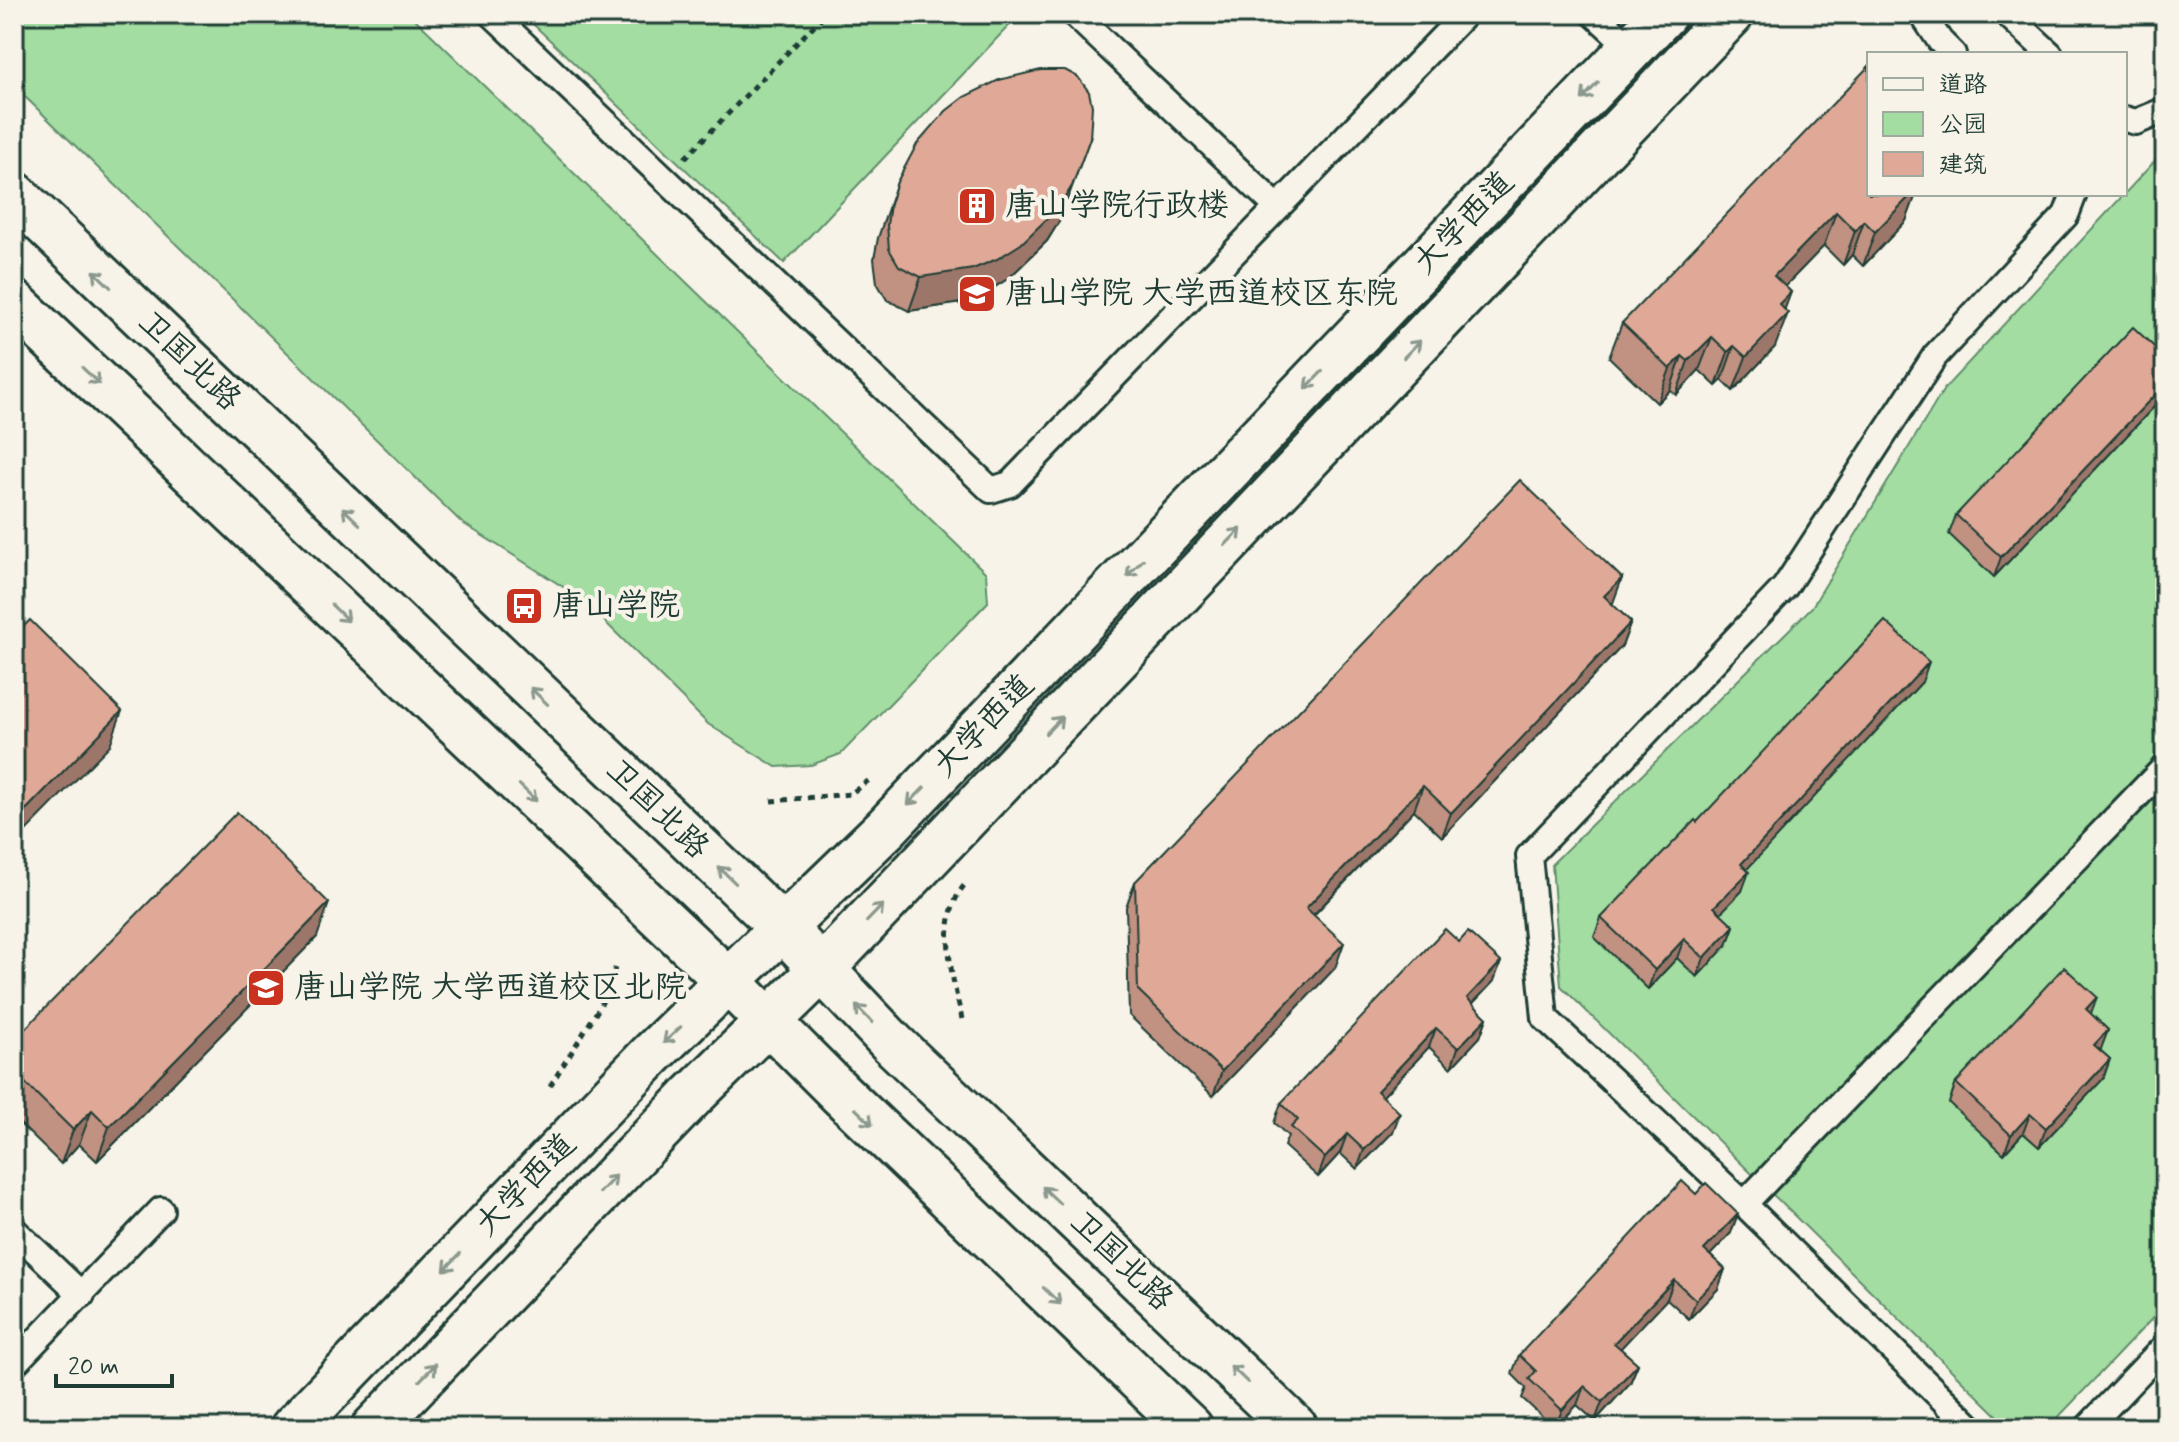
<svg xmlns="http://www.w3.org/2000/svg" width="2179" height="1442" font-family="Mynerve,'LXGW WenKai TC',sans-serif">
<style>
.green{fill:#a3dda2;stroke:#618d6b;stroke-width:2}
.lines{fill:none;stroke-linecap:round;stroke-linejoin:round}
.lane-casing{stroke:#1f3d34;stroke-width:30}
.secondary-casing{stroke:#1f3d34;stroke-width:50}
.path{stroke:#1f3d34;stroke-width:5;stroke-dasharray:6 6;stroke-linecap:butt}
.lane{stroke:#f7f3e8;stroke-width:24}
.secondary{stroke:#f7f3e8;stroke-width:44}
.wall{fill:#c19182;stroke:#1f3d34;stroke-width:2}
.shaded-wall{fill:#9d766a;stroke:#1f3d34;stroke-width:2}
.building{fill:#e0a997;stroke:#1f3d34;stroke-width:2}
.oneway{stroke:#8b988e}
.labels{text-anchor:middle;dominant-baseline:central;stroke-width:8;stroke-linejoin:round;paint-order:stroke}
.poi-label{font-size:32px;fill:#1f3d34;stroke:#f7f3e8;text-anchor:start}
.street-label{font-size:32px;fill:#1f3d34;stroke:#f7f3e8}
</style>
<rect width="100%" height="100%" fill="#f7f3e8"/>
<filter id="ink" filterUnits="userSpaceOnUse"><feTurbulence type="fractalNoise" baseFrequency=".0125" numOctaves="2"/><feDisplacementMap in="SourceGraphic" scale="16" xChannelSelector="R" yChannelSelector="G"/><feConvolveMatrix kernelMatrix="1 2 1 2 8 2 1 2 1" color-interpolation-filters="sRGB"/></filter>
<g filter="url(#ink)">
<!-- green -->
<g class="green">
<path d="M14,14H410L986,573L988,602L841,754L811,765L776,767L708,724L582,599L461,522L14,86Z"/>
<path d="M543,14H1020L784,263L533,24Z"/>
<path d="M2165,150V1305L2051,1425L2002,1420L1561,986L1552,864L1812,607L1944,389Z"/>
</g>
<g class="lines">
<defs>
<g id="lane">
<path d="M492,14L991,490L1010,484L1465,14"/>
<path d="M1074,14L1277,207"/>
<path d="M1594,14L1631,48"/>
<path d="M1922,14L1940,41L1953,54"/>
<path d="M2007,14L2050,54"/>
<path d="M2125,119L2136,122L2165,110"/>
<path d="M1744,1204L2165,767"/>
<path d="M14,1230L82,1295"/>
<path d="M14,1364L161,1210"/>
<path d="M1972,1428L1744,1204L1545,1018L1529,856L1785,587L1935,356L2066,215L2074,194"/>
<path d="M2087,1428L2165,1346"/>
</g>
<g id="secondary">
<path d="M14,194L784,929L892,1043L1295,1428"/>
<path d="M14,303L729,982L841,1094L1190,1428"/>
<path d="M293,1428L651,1055L886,828L1664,14"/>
<path d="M374,1428L692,1096L821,970L1731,14"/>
</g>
</defs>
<!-- lane casing -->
<use href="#lane" class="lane-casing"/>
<!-- secondary casing -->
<use href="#secondary" class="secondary-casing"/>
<!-- path -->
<g class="path">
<path d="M685,158L825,14"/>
<path d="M771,801L850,794L872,778"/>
<path d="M962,1019C952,976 935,917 967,882"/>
<path d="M550,1086L601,1005L615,968"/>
</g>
<!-- lane -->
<use href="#lane" class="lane"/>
<!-- secondary -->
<use href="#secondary" class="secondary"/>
</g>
<!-- wall -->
<g class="wall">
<path d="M897,182L1060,220L1047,241L1009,278L985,293L961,303L909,311L887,300L877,283L874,259L878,238Z"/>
<path d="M1869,194H1916L1906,221L1863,266L1852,255L1843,265L1824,246L1785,286L1791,292L1784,310L1775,347L1733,391L1722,380L1716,386L1699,370L1676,395L1670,390L1657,403L1609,357L1622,323Z"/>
<path d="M2165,357V395L1994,577L1949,534L1956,515Z"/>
<path d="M1622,578L1612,604L1631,622L1622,646L1442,837L1414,810L1314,915L1335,968L1213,1096L1129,1015L1126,907L1135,882Z"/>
<path d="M1922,682L1746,869L1742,891L1720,913L1734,926L1727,945L1697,977L1677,958L1648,989L1594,937L1601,918L1697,822Z"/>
<path d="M317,937L97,1161L79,1144L61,1164L14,1118V1040Z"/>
<path d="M1494,981L1472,1004L1487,1018L1480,1037L1451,1068L1429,1047L1383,1096L1393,1132L1357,1169L1340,1153L1318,1177L1284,1146L1288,1136L1274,1123L1281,1103Z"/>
<path d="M2091,1014L2108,1030L2100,1050L2110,1059L2103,1079L2039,1147L2023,1133L2004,1154L1949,1103L1956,1083Z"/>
<path d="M1731,1233L1710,1255L1725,1269L1718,1289L1689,1319L1667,1299L1620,1348L1638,1364L1630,1383L1595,1421L1577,1405L1556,1428H1554L1522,1398L1526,1388L1512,1374L1519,1355Z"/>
</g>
<!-- shaded-wall -->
<g class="shaded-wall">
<path d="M1090,138L1060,220L1047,241L1009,278L985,293L961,303L909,311L921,277Z"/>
<path d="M1912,194H1916L1906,221L1863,266L1875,232Z"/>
<path d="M1836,212L1824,246L1762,310L1774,276Z"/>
<path d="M1864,221L1852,255L1843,265L1855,231Z"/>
<path d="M1791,292L1780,322L1788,313L1775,347L1733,391L1746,357L1779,304Z"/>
<path d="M1712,337L1699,370L1676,395L1688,361Z"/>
<path d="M1734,346L1722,380L1716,386L1728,352Z"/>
<path d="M1682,356L1670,390L1657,403L1670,369Z"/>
<path d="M2165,384V395L1994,577L2001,557Z"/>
<path d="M1622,578L1613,603L1595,621L1604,596Z"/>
<path d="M1631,622L1622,646L1442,837L1451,813Z"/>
<path d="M1929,662L1922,682L1734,883L1741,864Z"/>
<path d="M122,711L110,745L14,843V822Z"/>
<path d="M1423,786L1414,810L1297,932L1306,908Z"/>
<path d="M1749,872L1742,891L1708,926L1714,907Z"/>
<path d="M329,903L317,937L97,1161L109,1127Z"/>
<path d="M1734,926L1727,945L1697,977L1704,958Z"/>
<path d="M1684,939L1677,958L1648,989L1655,970Z"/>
<path d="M1344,943L1335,968L1213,1096L1222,1071Z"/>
<path d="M1501,962L1494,981L1460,1017L1467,998Z"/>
<path d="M2097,997L2090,1016L2086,1009Z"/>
<path d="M1487,1018L1480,1037L1451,1068L1458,1048Z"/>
<path d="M1436,1028L1429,1047L1370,1110L1377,1091Z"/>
<path d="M2108,1030L2101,1049L2087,1064L2094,1045Z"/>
<path d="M2110,1059L2103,1079L2039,1147L2046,1128Z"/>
<path d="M92,1110L79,1144L61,1164L73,1130Z"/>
<path d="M1400,1113L1393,1132L1357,1169L1364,1150Z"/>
<path d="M2030,1114L2023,1133L2004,1154L2011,1135Z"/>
<path d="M1347,1134L1340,1153L1318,1177L1325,1158Z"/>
<path d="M1738,1214L1731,1233L1697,1269L1704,1250Z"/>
<path d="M1725,1269L1718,1289L1689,1319L1696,1300Z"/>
<path d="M1674,1280L1667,1299L1608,1362L1614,1343Z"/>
<path d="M1638,1364L1630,1383L1595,1421L1602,1402Z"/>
<path d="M1584,1386L1577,1405L1555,1428L1562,1410Z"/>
</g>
<!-- building -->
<g class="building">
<path d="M1869,66V194H1912L1875,232L1864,221L1855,231L1836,212L1774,276L1791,292L1779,304L1788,313L1746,357L1734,346L1728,352L1712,337L1688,361L1682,356L1670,369L1622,323Z"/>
<path d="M1041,70H1065L1078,77L1089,92L1092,106L1090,138L1072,186L1059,207L1021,244L997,259L973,269L921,277L899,266L889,249L887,225L890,204L897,182L917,144L946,111L964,97L999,80Z"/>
<path d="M2133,327L2165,357V384L2001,557L1956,515Z"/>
<path d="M1520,480L1622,578L1604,596L1631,622L1451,813L1423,786L1306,908L1344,943L1222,1071L1138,990L1135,882Z"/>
<path d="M30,620L122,711L14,822V636Z"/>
<path d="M1885,621L1929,662L1741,864L1749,872L1714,907L1734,926L1704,958L1684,939L1655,970L1601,918L1695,820L1697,822Z"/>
<path d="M237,812L329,903L109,1127L92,1110L73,1130L14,1072V1040Z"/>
<path d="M1445,929L1459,942L1468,932L1501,962L1467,998L1487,1018L1458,1048L1436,1028L1377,1091L1400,1113L1364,1150L1347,1134L1325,1158L1291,1127L1298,1120L1281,1103Z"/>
<path d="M2064,967L2097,997L2086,1009L2108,1030L2094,1045L2110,1059L2046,1128L2030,1114L2011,1135L1956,1083Z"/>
<path d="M1682,1181L1696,1194L1706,1183L1738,1214L1704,1250L1725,1269L1696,1300L1674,1280L1614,1343L1638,1364L1602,1402L1584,1386L1562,1410L1529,1379L1536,1371L1519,1355Z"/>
<path d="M2165,1413V1428H2150Z"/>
</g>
<!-- one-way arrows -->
<defs><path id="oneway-shaft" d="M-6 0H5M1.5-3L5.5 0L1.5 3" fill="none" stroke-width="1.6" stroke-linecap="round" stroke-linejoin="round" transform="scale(2)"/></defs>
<g class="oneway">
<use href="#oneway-shaft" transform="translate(1590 91) rotate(134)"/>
<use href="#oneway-shaft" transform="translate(102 279) rotate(-136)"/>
<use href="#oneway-shaft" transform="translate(1412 349) rotate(-46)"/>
<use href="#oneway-shaft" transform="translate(91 376) rotate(44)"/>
<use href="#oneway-shaft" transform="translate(1314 380) rotate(134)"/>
<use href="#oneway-shaft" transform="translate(351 516) rotate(-136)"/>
<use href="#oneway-shaft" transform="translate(1233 537) rotate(-46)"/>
<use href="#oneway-shaft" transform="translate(1135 568) rotate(134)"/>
<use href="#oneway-shaft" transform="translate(340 613) rotate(44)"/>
<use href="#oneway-shaft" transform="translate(539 696) rotate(-136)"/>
<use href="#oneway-shaft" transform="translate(1054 725) rotate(-46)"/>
<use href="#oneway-shaft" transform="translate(528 793) rotate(44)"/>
<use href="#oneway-shaft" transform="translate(916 796) rotate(134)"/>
<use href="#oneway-shaft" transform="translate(727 875) rotate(-136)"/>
<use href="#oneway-shaft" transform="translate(875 913) rotate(-46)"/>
<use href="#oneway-shaft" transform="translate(864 1014) rotate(-134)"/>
<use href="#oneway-shaft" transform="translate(672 1035) rotate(137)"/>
<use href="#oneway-shaft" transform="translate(864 1117) rotate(44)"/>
<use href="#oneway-shaft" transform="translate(608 1184) rotate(-46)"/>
<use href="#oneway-shaft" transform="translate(1051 1195) rotate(-136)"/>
<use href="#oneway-shaft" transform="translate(452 1262) rotate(134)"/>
<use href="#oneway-shaft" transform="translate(1052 1296) rotate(44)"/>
<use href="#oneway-shaft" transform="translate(428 1372) rotate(-46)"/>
<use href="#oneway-shaft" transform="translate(1239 1374) rotate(-136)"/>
</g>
</g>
<!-- icons -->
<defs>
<symbol id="building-square" viewBox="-11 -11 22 22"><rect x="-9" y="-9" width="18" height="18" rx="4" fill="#c8321e" stroke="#f7f3e8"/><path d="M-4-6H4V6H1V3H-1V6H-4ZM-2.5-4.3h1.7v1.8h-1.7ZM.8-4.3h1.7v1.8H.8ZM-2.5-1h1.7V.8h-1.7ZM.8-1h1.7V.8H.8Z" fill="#fff"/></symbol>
<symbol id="university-square" viewBox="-11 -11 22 22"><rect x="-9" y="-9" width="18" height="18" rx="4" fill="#c8321e" stroke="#f7f3e8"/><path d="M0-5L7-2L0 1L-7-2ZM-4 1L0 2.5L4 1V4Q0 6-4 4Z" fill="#fff"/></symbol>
<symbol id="bus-square" viewBox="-11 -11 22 22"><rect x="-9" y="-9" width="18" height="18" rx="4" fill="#c8321e" stroke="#f7f3e8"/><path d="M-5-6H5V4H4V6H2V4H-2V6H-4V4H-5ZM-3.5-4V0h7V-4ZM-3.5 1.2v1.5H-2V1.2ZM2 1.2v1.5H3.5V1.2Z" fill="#fff"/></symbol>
</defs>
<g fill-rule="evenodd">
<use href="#building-square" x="955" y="184" width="44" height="44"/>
<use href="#university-square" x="955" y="272" width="44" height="44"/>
<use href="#bus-square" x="502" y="584" width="44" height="44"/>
<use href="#university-square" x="244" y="966" width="44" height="44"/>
</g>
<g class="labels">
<!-- poi labels -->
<g class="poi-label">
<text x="1005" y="206">唐山学院行政楼</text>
<text x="1005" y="294">唐山学院 大学西道校区东院</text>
<text x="552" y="606">唐山学院</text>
<text x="294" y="988">唐山学院 大学西道校区北院</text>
</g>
<!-- street labels -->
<g class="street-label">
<text transform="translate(1464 223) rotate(-46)">大学西道</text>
<text transform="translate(189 361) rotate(44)">卫国北路</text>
<text transform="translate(984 726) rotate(-46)">大学西道</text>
<text transform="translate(657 809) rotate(44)">卫国北路</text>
<text transform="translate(526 1185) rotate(-46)">大学西道</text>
<text transform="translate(1121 1261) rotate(44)">卫国北路</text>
</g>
</g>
<!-- margin -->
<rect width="2179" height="1442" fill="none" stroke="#f7f3e8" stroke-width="48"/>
<rect x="24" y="24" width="2131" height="1394" fill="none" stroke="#1f3d34" stroke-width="3" filter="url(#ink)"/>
<!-- legend -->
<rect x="1867" y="52" width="260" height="144" fill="#f7f3e8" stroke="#a1aaa0" stroke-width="2"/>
<rect x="1883" y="78" width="40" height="12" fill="#f7f3e8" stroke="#a1aaa0" stroke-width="2"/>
<text x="1939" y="92" font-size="24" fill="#1f3d34">道路</text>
<rect x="1883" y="112" width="40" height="24" fill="#a3dda2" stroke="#a1aaa0" stroke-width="2"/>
<text x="1939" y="132" font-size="24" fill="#1f3d34">公园</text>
<rect x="1883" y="152" width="40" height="24" fill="#e0a997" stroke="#a1aaa0" stroke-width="2"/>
<text x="1939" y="172" font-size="24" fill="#1f3d34">建筑</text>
<!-- scale -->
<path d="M56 1374v12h116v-12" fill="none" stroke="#1f3d34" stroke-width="4"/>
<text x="68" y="1374" font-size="24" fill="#1f3d34" stroke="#f7f3e8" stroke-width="6" paint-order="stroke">20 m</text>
</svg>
